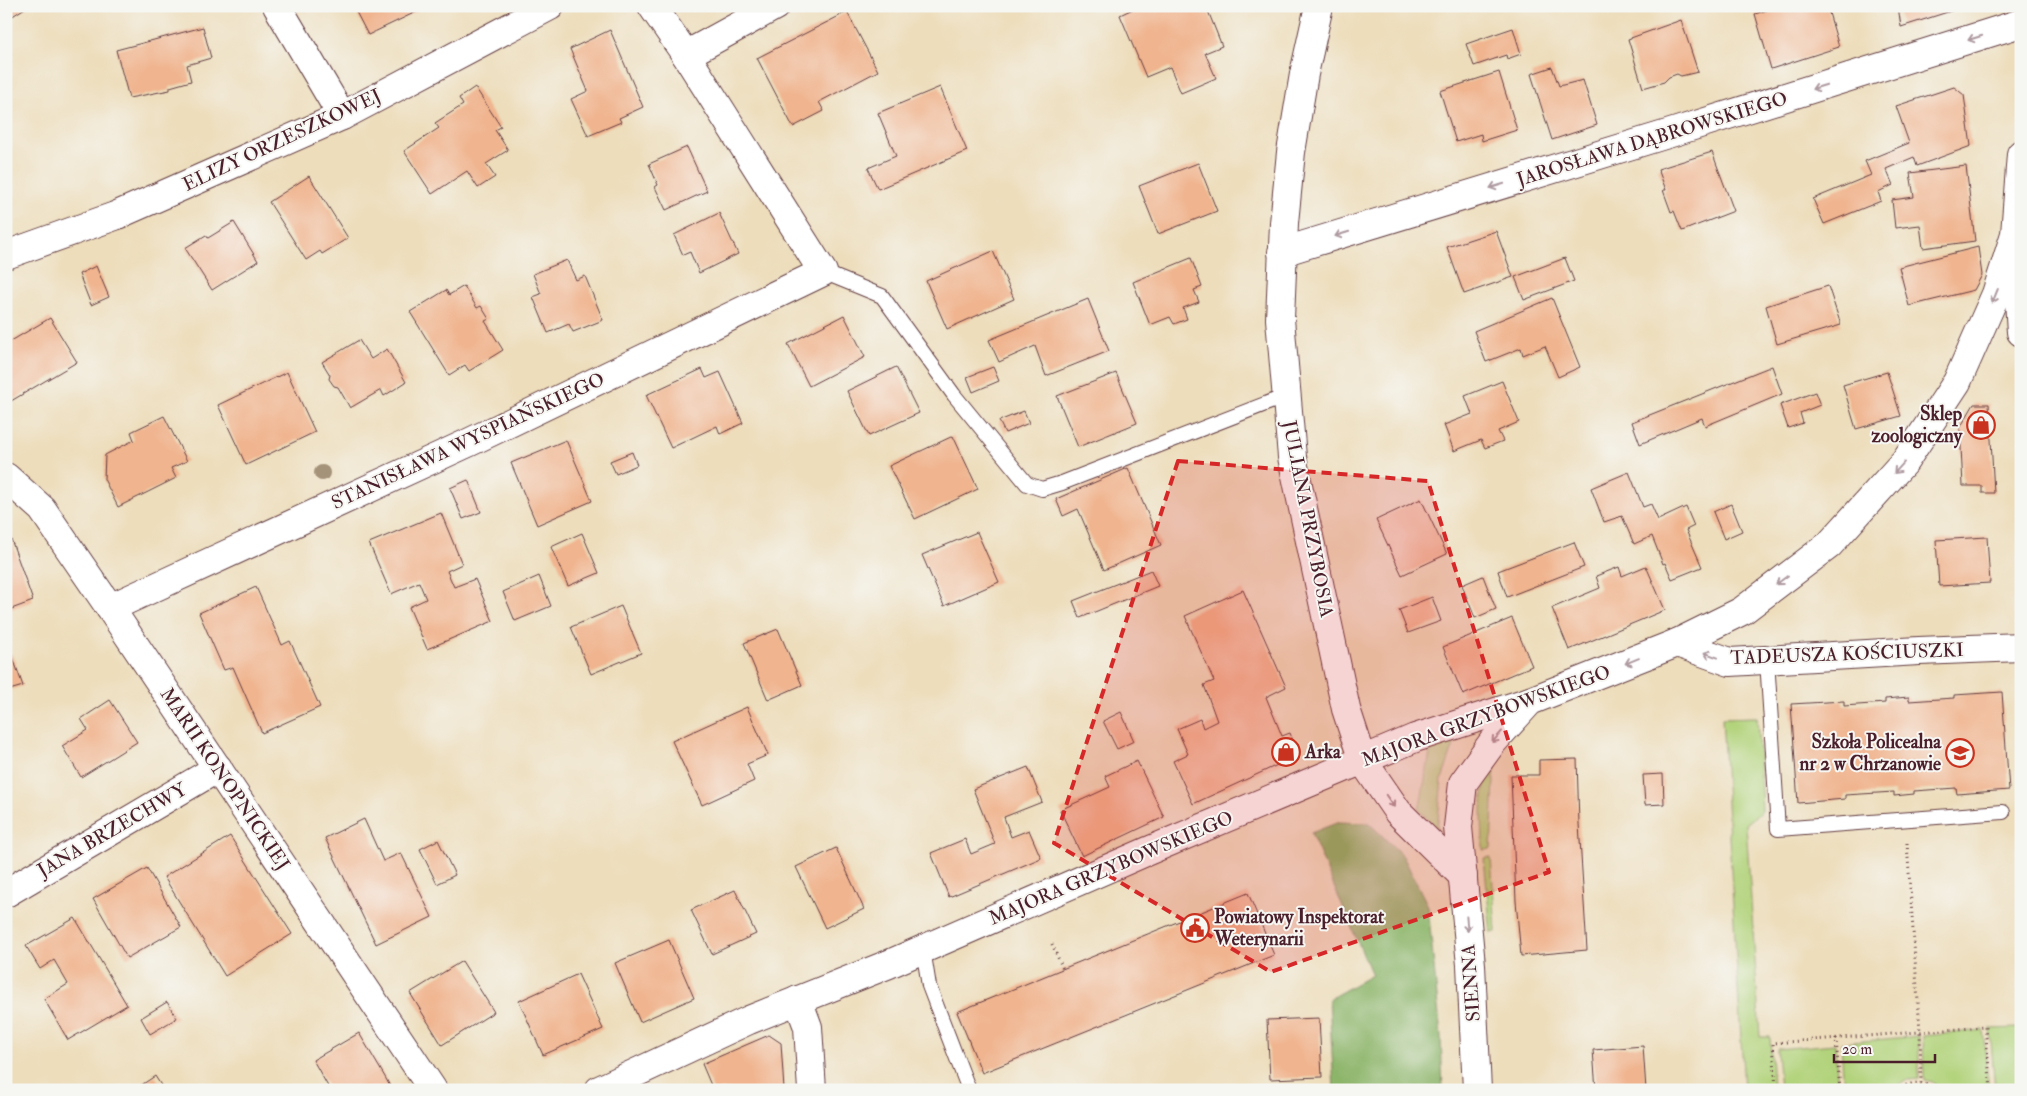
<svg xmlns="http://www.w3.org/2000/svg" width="2027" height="1096" font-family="'IM FELL Double Pica',serif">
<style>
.green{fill:#b2d37b;stroke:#7e7953}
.forest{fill:#8db56b;stroke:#6c6a4b}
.building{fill:#f0b48e}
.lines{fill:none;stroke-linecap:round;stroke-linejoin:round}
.lane-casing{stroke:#623c41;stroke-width:16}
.street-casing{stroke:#623c41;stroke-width:30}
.secondary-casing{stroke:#623c41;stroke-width:30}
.path{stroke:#623c41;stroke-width:3;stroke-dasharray:1 4;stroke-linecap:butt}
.lane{stroke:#fff;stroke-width:14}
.street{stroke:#fff;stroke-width:28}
.secondary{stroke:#fff;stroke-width:28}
.tree{fill:#a49279}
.oneway{stroke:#ae9aa0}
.marked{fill:#d62828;fill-opacity:0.2;stroke:#d62828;stroke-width:4;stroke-dasharray:10 6;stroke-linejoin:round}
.labels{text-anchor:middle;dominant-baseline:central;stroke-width:4;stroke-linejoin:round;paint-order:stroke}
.street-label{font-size:19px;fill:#4a1f2b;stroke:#f6f6f2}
.poi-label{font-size:19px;font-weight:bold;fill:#4a1f2b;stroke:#f6f6f2;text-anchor:end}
</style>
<rect width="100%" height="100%" fill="#f6f6f2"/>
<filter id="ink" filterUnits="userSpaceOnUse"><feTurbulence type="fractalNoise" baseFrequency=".02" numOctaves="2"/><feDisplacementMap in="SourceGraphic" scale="10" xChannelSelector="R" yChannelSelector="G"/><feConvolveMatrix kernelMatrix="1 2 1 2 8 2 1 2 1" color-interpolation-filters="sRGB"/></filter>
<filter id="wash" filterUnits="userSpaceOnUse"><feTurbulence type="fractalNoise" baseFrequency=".0096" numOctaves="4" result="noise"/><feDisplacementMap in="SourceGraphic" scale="20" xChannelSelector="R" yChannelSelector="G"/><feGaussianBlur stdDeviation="1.12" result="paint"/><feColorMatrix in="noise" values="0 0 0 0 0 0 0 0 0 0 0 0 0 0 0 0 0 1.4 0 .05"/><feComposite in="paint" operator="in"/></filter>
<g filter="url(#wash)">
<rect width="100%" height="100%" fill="#edddbb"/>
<!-- green -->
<g class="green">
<path d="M1757,717L1762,811L1746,824L1760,1037H1770L1773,1090H1744L1722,718Z"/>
<path d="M1457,736L1442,779L1437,829L1419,810L1431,748Z"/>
<path d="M1496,761L1494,779L1491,849L1483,850C1483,817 1477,789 1496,761Z"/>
<path d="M1491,857L1496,932L1491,933L1484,858Z"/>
<path d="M2021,1028V1090H1995L1990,1029Z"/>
<path d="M1983,1030L1989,1090H1942L1933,1082L1924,1080L1923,1036Z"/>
<path d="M1919,1036V1079L1908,1080L1893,1090H1844L1841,1043Z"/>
<path d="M1835,1044L1838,1090H1780L1777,1049Z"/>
</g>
<!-- forest -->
<path class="forest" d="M1339,822L1369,823L1403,856L1428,906L1441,1037L1443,1090H1334L1329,999L1372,975L1311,833Z"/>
<g id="blocks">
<!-- building -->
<g class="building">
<path d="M6,6H28L8,19L6,16Z"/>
<path d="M348,6H416L418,11L368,35L354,8L350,10Z"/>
<path d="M1139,6H1206L1222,46L1205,53L1216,78L1181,93L1170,67L1146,77L1120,15Z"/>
<path d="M1779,6H1827L1839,47L1771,69L1755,14Z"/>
<path d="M1898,6H1956L1957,9L1901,27Z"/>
<path d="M847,12L878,71L819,102L824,111L793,127L757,58Z"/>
<path d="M1681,20L1698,72L1681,76L1677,74L1669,77L1664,82L1643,88L1628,39Z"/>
<path d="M203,27L211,58L187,65L191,81L170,87V90L129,98L116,50Z"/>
<path d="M1513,28L1521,54L1507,59L1506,55L1474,66L1466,44Z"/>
<path d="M610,30L643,107L619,118L621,122L588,136L571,99L588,91L570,49Z"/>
<path d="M1552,67L1559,86L1583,80L1597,125L1552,140L1531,74Z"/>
<path d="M1499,72L1517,130L1482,141L1481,134L1456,142L1440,91Z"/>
<path d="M475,87L501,127L495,130L508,150L486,164L495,177L478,188L467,171L432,194L404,151L439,128L435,123L463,105L459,98Z"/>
<path d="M940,87L967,151L878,189L868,168L896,156L878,113Z"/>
<path d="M1954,87L1964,95L1971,146L1917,166L1914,157L1886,169L1893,185L1878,192L1881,201L1824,224L1813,199L1871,175L1865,161L1909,143L1896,106Z"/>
<path d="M687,147L707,191L666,210L655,187L658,185L649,164Z"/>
<path d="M1712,152L1734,211L1682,231L1674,211L1671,212L1663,190H1666L1658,169Z"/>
<path d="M1198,163L1217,211L1158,234L1139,186Z"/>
<path d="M1966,166L1975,241L1923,248L1920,225L1895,228L1892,200L1914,197L1910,173Z"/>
<path d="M309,176L348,238L322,254L320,251L306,260L269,202Z"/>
<path d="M719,213L738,254L699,273L690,252L683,255L674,235Z"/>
<path d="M234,222L258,261L212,290L185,248L206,235L208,238Z"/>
<path d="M1496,231L1513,277L1464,294L1447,247Z"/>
<path d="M1978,247L1982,275L1974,290L1909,306L1899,267Z"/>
<path d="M993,251L1014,299L947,329L926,281Z"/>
<path d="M1191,258L1202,287L1194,290L1199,302L1183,308L1187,319L1174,324L1170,317L1150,325L1133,282Z"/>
<path d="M1565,258L1574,281L1524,300L1515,277Z"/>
<path d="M567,260L576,280L585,276L603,320L573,332L569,324L548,333L533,297L541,294L533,274Z"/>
<path d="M96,266L109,297L91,305L79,274Z"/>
<path d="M464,286L477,308L481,306L489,319L485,321L503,350L469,371L465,365L449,375L410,312L446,290L449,295Z"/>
<path d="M1828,286L1841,325L1777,344L1766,306Z"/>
<path d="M1552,298L1580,367L1558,377L1545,346L1523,355L1521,348L1486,362L1474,331Z"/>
<path d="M1088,299L1109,351L1046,376L1035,346L999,362L989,340Z"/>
<path d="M844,315L865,357L809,386L788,344Z"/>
<path d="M50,318L77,362L6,404V344Z"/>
<path d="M359,340L371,359L387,349L406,382L384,396L381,390L350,408L338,387L334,386L329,379L330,375L322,362Z"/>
<path d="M1772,366L1782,394L1705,426L1702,418L1640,444L1632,422Z"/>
<path d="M896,367L919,413L869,436L847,391Z"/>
<path d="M993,367L999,381L973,392L967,377Z"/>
<path d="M702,369L706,378L720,372L743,423L720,434L717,426L671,448L646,395Z"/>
<path d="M287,372L315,432L246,465L218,405Z"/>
<path d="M1887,372L1901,416L1856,429L1843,385Z"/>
<path d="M1116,373L1137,423L1078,447L1057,396Z"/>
<path d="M1502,381L1519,422L1498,431L1503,441L1485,448L1481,440L1454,451L1444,425L1472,414L1465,396Z"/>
<path d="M1815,392L1820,405L1800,413L1803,423L1788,428L1780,405Z"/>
<path d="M1974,404H1989L1994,493H1982V486H1963L1960,428Z"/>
<path d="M1024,411L1029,423L1005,433L999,421Z"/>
<path d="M164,416L187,461L171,468L176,478L118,507L104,479L105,455L134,440L131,432Z"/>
<path d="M953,436L978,489L915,519L889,466Z"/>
<path d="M566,440L592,501L537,525L511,463Z"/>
<path d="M632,452L637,465L616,474L610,461Z"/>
<path d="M1128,468L1161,545L1104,570L1078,509L1063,516L1056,499Z"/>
<path d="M1629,472L1643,507L1651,504L1658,520L1686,507L1694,526L1686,530L1702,567L1672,579L1665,563L1663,564L1652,536L1634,544L1622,516L1604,522L1591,488Z"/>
<path d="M468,480L481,512L463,519L450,488Z"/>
<path d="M1421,499L1447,554L1402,575L1376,520Z"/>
<path d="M1731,504L1742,531L1724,539L1713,512Z"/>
<path d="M441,513L462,564L447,571L454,587L475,579L493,621L427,649L409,607L426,599L419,582L391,594L369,543Z"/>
<path d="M6,525L33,601L6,611Z"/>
<path d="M977,532L999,582L944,606L922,555Z"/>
<path d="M582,533L599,573L568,586L551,547Z"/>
<path d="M1987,537L1990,583L1939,586L1936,540Z"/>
<path d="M1574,542L1584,567L1507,597L1498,571Z"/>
<path d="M1646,566L1665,610L1569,650L1552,608L1600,588L1596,576L1619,567L1622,576Z"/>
<path d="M1151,570L1158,586L1080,618L1073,601Z"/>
<path d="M539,576L551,606L515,621L503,592Z"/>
<path d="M1483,576L1496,609L1475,618L1462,585Z"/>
<path d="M256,587L282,645L290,641L320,707L262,733L233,667L224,670L199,613Z"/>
<path d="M1243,590L1286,687L1266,697L1282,736L1290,733L1299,755L1193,804L1173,761L1188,754L1177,729L1200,719L1203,728L1217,721L1204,685L1214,681L1185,616Z"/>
<path d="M1432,597L1441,621L1408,633L1399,610Z"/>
<path d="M621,606L641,653L591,674L571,627Z"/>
<path d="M1512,618L1532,666L1463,695L1443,647Z"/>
<path d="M778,629L802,685L768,700L744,643Z"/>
<path d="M12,655L23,686L6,691V657Z"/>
<path d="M2002,692L2009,790L1957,794L1956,788L1914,791V794L1894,796V792L1845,795V799L1798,803L1791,704L1844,701V706L1885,703V699L1909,697V701L1954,698V695Z"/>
<path d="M110,700L137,742L81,777L62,746L88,730L81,719Z"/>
<path d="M747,707L768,755L747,764L754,781L702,805L672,741Z"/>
<path d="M1121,712L1134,741L1117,749L1103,721Z"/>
<path d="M1577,759L1579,824L1587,950L1521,956L1516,901L1511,775H1539V760Z"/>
<path d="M1137,761L1164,817L1082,856L1060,810L1110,787L1105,776Z"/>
<path d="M1028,767L1042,802L1004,817L1011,837L1029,830L1041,858L949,897L931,853L965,839L971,854L995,844L973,789Z"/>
<path d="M1663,774L1664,804L1645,805L1643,775Z"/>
<path d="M364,819L383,861L401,853L432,917L376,944L325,838Z"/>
<path d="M230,836L292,934L225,976L164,877Z"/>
<path d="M438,840L455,875L437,884L420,849Z"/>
<path d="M836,848L864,909L825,928L796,867Z"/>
<path d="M147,868L181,927L127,958L93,899Z"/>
<path d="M735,890L756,934L712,954L691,910Z"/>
<path d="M1248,893L1274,955L982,1073L957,1012Z"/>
<path d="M75,918L127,1005L68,1040L44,999L68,984L54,960L40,969L26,946Z"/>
<path d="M669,940L694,998L640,1022L615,963Z"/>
<path d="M462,961L494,1012L442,1045L410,993Z"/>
<path d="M578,974L603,1029L543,1055L519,1001Z"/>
<path d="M167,1002L177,1018L150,1034L141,1018Z"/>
<path d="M1319,1018L1322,1077L1270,1079L1267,1020Z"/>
<path d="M359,1033L385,1077L392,1090H330L313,1060Z"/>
<path d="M769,1035L781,1043L784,1090H713L702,1064Z"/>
<path d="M1643,1046L1646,1090H1596L1593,1050Z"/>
<path d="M155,1076L164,1090H134Z"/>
</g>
</g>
</g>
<g filter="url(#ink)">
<use href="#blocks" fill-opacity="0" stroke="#623c41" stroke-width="1"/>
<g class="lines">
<defs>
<g id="lane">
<path d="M823,272L882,296L954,395L1027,484L1042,489L1062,483L1286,396"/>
<path d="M1767,660L1778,829L2003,812"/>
<path d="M923,949L929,986L969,1090"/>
</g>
<g id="street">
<path d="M277,6L342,116"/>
<path d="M1319,6L1304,74L1291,152L1284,223L1280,319L1292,457L1346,709L1363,761L1398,812L1463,876"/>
<path d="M686,55L775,6"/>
<path d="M2015,236L2021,332"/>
<path d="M1282,252L1674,132L2021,23"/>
<path d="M6,255L115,216L342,116L550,6"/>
<path d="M6,477L42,509L110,608L433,1090"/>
<path d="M110,608L470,442L823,272L686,55L652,6"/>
<path d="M1677,643L1730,662L1919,651L2021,647"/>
<path d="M6,893L218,768"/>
<path d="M798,1000L808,1027L812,1090"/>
<path d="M599,1090L749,1020L889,964L1148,851L1415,738L1530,701"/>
</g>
<path id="secondary" d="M1477,1090L1471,965L1458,827L1463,783L1492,743L1530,701L1677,643L1742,611L1829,545L1905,461L1957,382L1996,294L2015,234L2021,154"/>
</defs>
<!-- lane casing -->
<use href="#lane" class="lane-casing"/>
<!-- street casing -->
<use href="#street" class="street-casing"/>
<!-- secondary casing -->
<use href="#secondary" class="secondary-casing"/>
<!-- path -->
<g class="path">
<path d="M1907,843L1920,1031L1921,1083"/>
<path d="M1052,944L1063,969"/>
<path d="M1836,1038L1840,1090"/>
<path d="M1776,1090L1773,1043L1985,1027L1991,1090"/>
<path d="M1897,1090C1910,1081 1925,1081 1938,1090"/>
</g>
<!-- lane -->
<use href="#lane" class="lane"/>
<!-- street -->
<use href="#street" class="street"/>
<!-- secondary -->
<use href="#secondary" class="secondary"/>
</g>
<!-- trees -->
<circle class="tree" cx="322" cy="473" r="8"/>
<!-- one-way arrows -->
<defs><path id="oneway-shaft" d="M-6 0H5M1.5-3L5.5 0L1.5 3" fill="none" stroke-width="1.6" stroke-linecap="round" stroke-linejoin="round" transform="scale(1.25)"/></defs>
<g class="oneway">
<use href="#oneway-shaft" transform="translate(1975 38) rotate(163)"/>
<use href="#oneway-shaft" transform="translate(1819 87) rotate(163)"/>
<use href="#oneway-shaft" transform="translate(1497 186) rotate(163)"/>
<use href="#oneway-shaft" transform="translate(1342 234) rotate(163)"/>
<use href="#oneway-shaft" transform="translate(1995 296) rotate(112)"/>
<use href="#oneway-shaft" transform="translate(1899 468) rotate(132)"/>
<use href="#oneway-shaft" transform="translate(1782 580) rotate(143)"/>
<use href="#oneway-shaft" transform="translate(1711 655) rotate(-160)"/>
<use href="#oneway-shaft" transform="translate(1632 661) rotate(158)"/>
<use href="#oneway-shaft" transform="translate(1497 737) rotate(132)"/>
<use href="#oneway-shaft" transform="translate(1390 801) rotate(55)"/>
<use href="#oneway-shaft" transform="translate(1467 924) rotate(85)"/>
</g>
</g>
<!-- marked area -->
<path class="marked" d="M1178,461L1428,481L1549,872L1271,972L1054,843Z"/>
<!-- icons -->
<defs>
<symbol id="shop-ring" viewBox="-11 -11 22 22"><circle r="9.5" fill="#f6f6f2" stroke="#c8321e" stroke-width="1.5"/><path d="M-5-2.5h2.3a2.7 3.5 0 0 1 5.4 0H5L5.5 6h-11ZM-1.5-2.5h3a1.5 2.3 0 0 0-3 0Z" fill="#c8321e"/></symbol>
<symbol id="school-ring" viewBox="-11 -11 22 22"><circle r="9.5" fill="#f6f6f2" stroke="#c8321e" stroke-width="1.5"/><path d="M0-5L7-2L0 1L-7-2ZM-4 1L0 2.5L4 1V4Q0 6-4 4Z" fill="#c8321e"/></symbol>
<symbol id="civic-ring" viewBox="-11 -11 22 22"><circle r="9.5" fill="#f6f6f2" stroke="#c8321e" stroke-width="1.5"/><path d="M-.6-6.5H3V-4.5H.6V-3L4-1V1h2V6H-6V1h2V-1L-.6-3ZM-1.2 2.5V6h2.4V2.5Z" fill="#c8321e"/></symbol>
</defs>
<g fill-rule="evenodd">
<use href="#shop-ring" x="1965" y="409" width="32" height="32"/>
<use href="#shop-ring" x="1270" y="736" width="32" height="32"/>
<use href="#school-ring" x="1944" y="737" width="32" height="32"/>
<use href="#civic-ring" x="1179" y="912" width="32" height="32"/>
</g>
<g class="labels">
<!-- street labels -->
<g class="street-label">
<text transform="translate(1652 139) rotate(-17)">JAROSŁAWA DĄBROWSKIEGO</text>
<text transform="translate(282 140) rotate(-25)">ELIZY ORZESZKOWEJ</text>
<text transform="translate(468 441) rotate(-25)">STANISŁAWA WYSPIAŃSKIEGO</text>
<text transform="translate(1308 519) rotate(79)">JULIANA PRZYBOSIA</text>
<text transform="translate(1847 654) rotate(-2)">TADEUSZA KOŚCIUSZKI</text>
<text transform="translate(1486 716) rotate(-20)">MAJORA GRZYBOWSKIEGO</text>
<text transform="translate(225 779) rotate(56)">MARII KONOPNICKIEJ</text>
<text transform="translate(112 830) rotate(-30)">JANA BRZECHWY</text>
<text transform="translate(1111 868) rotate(-23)">MAJORA GRZYBOWSKIEGO</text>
<text transform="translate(1471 983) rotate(-94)">SIENNA</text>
</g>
<!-- poi labels -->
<g class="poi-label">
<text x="1962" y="414">Sklep<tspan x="1962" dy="22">zoologiczny</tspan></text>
<text x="1941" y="742">Szkoła Policealna<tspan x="1941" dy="22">nr 2 w Chrzanowie</tspan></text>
<text x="1305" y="752" text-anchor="start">Arka</text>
<text x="1214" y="917" text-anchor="start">Powiatowy Inspektorat<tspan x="1214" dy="22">Weterynarii</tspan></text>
</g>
</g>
<!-- margin -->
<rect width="2027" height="1096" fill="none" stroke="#f6f6f2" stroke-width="25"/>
<!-- scale -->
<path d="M1834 1054v8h101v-8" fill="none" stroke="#4a1f2b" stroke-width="2.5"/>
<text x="1842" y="1054" font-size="15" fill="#4a1f2b" stroke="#f6f6f2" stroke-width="4" paint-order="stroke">20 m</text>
</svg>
